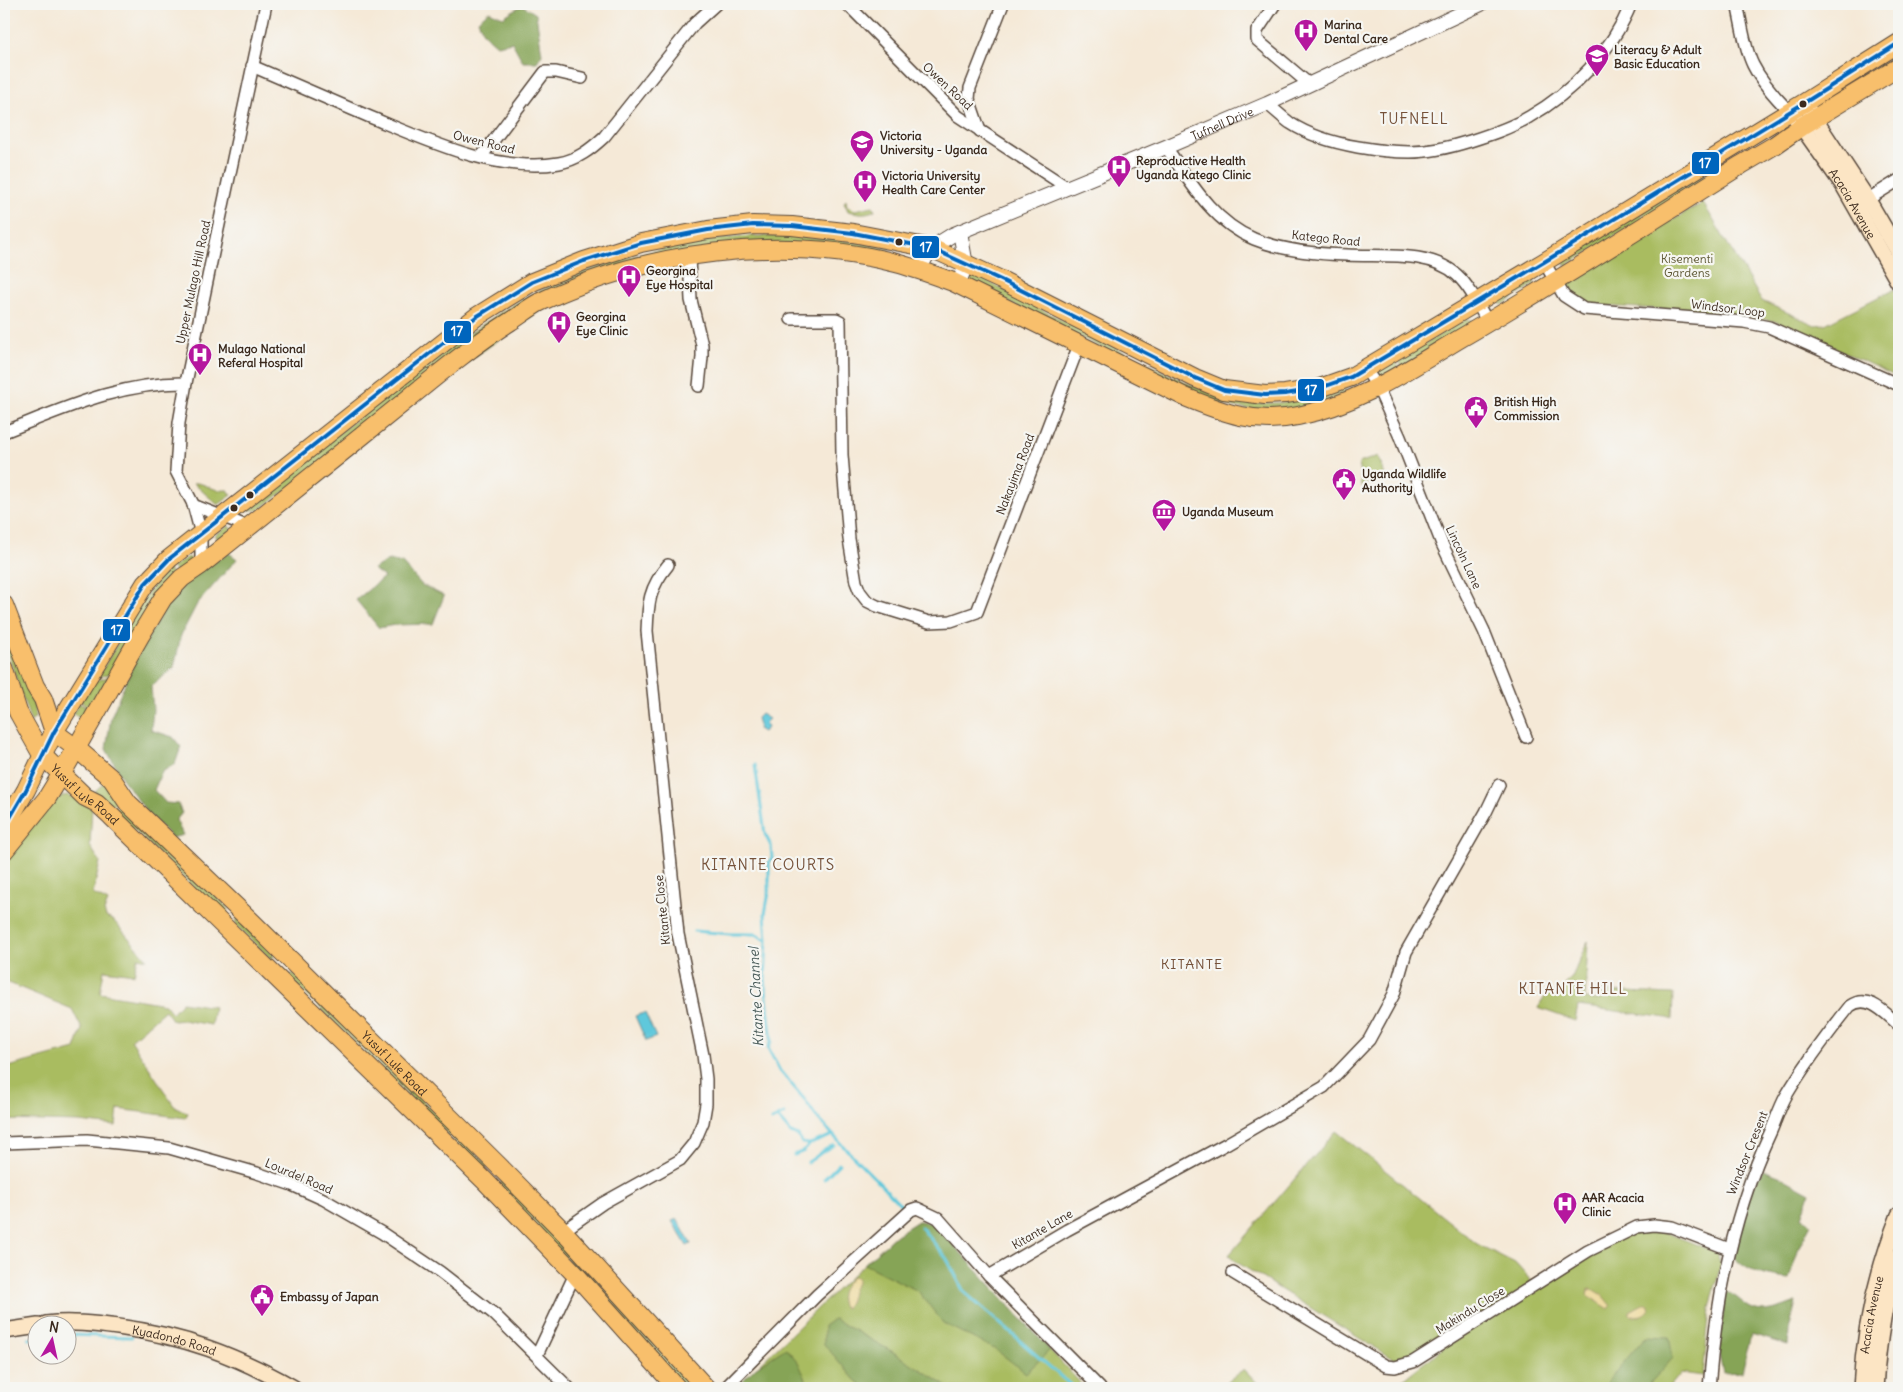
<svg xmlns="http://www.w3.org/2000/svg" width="1903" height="1392" font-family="Delius,sans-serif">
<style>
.green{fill:#a9bc60;stroke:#72733f}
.forest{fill:#86a456;stroke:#60673a}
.sand{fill:#eeda9e;stroke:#94825e}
.water{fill:#5fc8db;stroke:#4d797c}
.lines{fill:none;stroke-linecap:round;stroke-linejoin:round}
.stream{stroke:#5fc8db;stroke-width:3}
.minor-casing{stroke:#57473a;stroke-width:14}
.tertiary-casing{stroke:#57473a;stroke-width:16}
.secondary-casing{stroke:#57473a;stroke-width:18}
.primary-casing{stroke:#57473a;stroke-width:20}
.minor{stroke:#fff;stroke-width:11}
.tertiary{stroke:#fff;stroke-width:14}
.secondary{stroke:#fce5c4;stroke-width:15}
.primary{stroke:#f8bf6c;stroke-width:18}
.bus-1-casing{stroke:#f6f6f2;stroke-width:8}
.bus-1{stroke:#0065bd;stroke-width:4}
.bus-dot{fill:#3b2a1e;stroke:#f6f6f2;stroke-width:2}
.labels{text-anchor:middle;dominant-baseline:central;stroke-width:4.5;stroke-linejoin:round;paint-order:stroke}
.poi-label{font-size:12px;font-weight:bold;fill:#3b2a1e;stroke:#f6f6f2;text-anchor:start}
.street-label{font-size:12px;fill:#3b2a1e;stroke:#f6f6f2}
.park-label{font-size:12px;fill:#5c5632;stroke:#f6f6f2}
.neighbourhood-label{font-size:14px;letter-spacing:1px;fill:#76523a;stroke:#f6f6f2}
.water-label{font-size:14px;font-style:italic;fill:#465957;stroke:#f6f6f2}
.quarter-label{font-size:15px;letter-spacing:1px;fill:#76523a;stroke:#f6f6f2}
.line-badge{stroke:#f6f6f2;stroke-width:2}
.badge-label{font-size:14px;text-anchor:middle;font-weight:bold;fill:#fff}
</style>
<rect width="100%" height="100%" fill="#f6f6f2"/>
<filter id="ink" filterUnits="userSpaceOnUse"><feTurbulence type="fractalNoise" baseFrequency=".02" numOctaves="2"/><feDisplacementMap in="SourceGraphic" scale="10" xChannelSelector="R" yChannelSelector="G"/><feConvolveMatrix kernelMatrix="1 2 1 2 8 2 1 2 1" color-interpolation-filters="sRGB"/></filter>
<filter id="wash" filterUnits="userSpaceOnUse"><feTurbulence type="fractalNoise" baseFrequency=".0096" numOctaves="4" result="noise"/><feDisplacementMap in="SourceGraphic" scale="20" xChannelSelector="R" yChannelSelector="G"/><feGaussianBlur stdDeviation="1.12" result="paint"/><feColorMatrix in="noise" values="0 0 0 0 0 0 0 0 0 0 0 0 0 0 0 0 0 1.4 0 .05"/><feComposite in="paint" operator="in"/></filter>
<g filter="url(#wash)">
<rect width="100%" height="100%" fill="#f5e9d7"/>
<!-- green -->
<g class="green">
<path d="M1892,57L1896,62L1843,93L1841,88Z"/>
<path d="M1751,145L1756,151L1709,177L1705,172Z"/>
<path d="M1703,173L1707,179L1646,217L1642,210Z"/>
<path d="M846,200L847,206L855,210L873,206L875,210C866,215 858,213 848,211L844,202Z"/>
<path d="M1703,203L1762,301L1815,325L1825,324L1894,289L1899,297V378L1799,331L1774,321L1716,312L1603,306C1581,302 1577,300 1565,280Z"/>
<path d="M1640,212L1644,219L1567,265L1564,263L1565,257Z"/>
<path d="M751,236C798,236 845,239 891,248L876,254L822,246L586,278L258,510H241C299,464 358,418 417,373C453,346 489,317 529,296C599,261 673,242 751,236Z"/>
<path d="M970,272C1026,302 1083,331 1140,360C1172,376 1217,400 1253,403C1283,405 1314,398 1343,389L1349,393L1309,409L1266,412L1218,404L964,281Z"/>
<path d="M1529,279L1533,280L1535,284L1502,305L1499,302V298Z"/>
<path d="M1467,319L1471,320L1473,323L1402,367L1398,359Z"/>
<path d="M1395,360L1400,369L1383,379L1377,377L1376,372Z"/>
<path d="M1378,456L1385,475L1361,486L1359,463Z"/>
<path d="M193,483C206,482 211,492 228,490L232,495L218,505Z"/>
<path d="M229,526L232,530L219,540L215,535Z"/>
<path d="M189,557L193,562L178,574L172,567Z"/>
<path d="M168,568L173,576L110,674L98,677L144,598Z"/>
<path d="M4,618L35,698V718L31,722L4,643Z"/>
<path d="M108,677L92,709L80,701L95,681Z"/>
<path d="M79,703L91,711L88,726L73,713Z"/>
<path d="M105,782L118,800L112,805L95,793L96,790Z"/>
<path d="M67,795L80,799L92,807L90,846L100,862L93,894L108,902L104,911L106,917L114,921L147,959L138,957L134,974L104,970L100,993L165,1004L172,1013L182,1002L214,1007L211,1025L183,1020L173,1021L165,1010L131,1040L174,1106L188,1113L185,1118L118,1109L116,1126L79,1122L4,1120V1068L75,1049L82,1029L72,1009L4,981V852L41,803Z"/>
<path d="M120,803L228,908L227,912L221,914L114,810Z"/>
<path d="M238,919L274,955L273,958L269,957L237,926L235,921Z"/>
<path d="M1588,941L1585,999L1602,1000V991L1673,994L1672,1020L1668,1018L1578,1006L1575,1021L1538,1008L1546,995L1560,991L1572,977Z"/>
<path d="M293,973L489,1166L484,1169L481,1167L292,980L291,975Z"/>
<path d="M1336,1131L1477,1244L1515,1263L1533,1283L1619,1235L1662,1231L1718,1253L1720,1267L1710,1308L1703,1376L1681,1373L1669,1388H1392L1463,1332L1401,1364L1238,1263L1229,1255Z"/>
<path d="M503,1179L508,1180L695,1388H684L500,1185Z"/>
<path d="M918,1221L931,1222L939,1229L1085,1388H735L864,1264L896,1235Z"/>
<path d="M1244,1369L1262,1388H1225L1222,1385Z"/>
</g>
<!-- forest -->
<g class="forest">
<path d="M522,5L536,14L542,54L537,62H523L512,42L497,45L483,33L478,20L489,11L503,17Z"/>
<path d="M229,553L237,559L197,604L181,635L174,668L151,686L153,710L151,730L173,737L181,747L175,764L162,772L154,790L166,803L178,804L182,813L176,820L183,835L172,838L149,815L122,778L106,749L111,717L134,662L169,600L191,576Z"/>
<path d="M389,560L402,563L422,585L444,596L433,624L395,625L379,628L356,600L384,577L373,569Z"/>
<path d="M1763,1170L1779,1176L1810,1193L1802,1217L1811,1224L1800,1245L1789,1279C1770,1277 1747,1273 1734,1257L1749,1193Z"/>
<path d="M918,1221L931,1222L939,1229L1050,1350L1026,1373L996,1350L943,1323L918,1291L864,1264L896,1235Z"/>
<path d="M1726,1292C1736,1295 1741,1302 1749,1307C1764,1316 1782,1307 1796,1302L1789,1330L1788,1345L1751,1334L1742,1372L1723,1373L1718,1351Z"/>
<path d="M834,1319L893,1352L950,1388H865L855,1380L824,1344V1326Z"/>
<path d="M1646,1336L1669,1337L1673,1358L1652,1381L1648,1388H1602Z"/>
<path d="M786,1348L798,1362L810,1388H735L755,1368Z"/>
</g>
<!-- sand -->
<g class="sand">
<path d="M852,1277L857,1278V1283C849,1292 852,1301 846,1308L842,1306C838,1292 843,1287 852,1277Z"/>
<path d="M1592,1289L1602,1295L1611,1306L1609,1309L1587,1295L1588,1290Z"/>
<path d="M1643,1304H1648L1650,1309C1644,1317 1639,1318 1630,1315V1311Z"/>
</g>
<!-- water -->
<g class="water">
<path d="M761,714L769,719L765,723L767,728L763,732L758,729L759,725L757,718Z"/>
<path d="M645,1013L656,1037L646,1041L635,1016Z"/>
<path d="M677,1219L691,1244L687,1246L672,1221Z"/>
</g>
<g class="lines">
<!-- stream -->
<g class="stream">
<path d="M755,765L765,834L771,846L772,858L769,862V892L765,914L767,940L765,980L771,1033V1042L768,1048L780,1071L805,1100L815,1115L842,1145L905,1209"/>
<path d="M694,931L730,934H756L766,940"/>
<path d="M778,1118L791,1133L798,1136L802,1143L810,1144L833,1135"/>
<path d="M772,1120L784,1114"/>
<path d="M794,1155L804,1151L810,1144"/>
<path d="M808,1162C817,1157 824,1149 834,1145"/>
<path d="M824,1179L839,1164"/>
<path d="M921,1227L947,1259L964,1292L1074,1388"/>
<path d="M68,1335L132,1337"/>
<path d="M29,1339L38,1338"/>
<path d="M255,1383L265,1388"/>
</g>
</g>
</g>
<g filter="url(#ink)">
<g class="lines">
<defs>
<g id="minor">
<path d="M847,4L958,116L1068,188"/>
<path d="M1275,4L1257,31V40L1309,84"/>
<path d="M1737,4C1742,24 1744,47 1753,65C1762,83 1776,98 1790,112"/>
<path d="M252,66C291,83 331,100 370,117C426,140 498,174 559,163C577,160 591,149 604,137L695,23L716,4"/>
<path d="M1267,104C1275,110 1282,117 1290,123C1310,136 1335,143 1358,147C1375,150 1393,152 1410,152C1430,152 1451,147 1470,141C1489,135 1511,128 1529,117C1573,92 1612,51 1631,4"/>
<path d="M980,131L969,99L970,88L1003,4"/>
<path d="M1166,147C1190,182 1213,222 1254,239C1283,251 1316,254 1347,255C1381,257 1430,250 1457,275C1471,288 1479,307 1488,323"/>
<path d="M481,157L545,72H556L582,78"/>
<path d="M1862,203L1899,180"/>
<path d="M689,257L691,300L702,345V357L699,386"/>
<path d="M1544,262L1564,296L1584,309L1744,322L1769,327L1899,385"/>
<path d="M791,319H836L840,321L842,455L849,539L856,582L860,592L867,601L877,606L929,622L951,621L977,612L1079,345"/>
<path d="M1365,368L1378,388L1400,437L1442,544L1484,631L1526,737"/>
<path d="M4,432C63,409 121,382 186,383"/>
<path d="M193,505L249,527"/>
<path d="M201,565V534L193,504L176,471L179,423L186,383L214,248L266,4"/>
<path d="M4,1143L87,1140L169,1148L257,1173L292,1185L323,1199L382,1233L440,1272L494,1314L569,1388"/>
<path d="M563,1231L603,1203L680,1160L694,1143L703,1122L706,1104V1079L703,1055L678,934L647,631C648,603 649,588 668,565"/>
<path d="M1233,1273L1386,1366L1395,1367L1413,1362L1588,1251L1637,1227L1654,1225L1672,1227L1729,1249"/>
<path d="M989,1276L1100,1388"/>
<path d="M537,1355L575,1274"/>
<path d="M725,1388L817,1295L911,1210L917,1208L938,1218L989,1276L1067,1230L1226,1144L1324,1087L1369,1040L1394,994L1406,952L1486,812L1499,785"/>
<path d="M1709,1388C1716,1299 1733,1212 1771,1131C1776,1119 1780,1107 1786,1096C1805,1064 1827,1035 1850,1006C1868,993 1885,1013 1899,1025"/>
</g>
<g id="tertiary">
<path id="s1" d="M919,270L931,248L952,235L1166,147L1267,104L1481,4"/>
<path d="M958,285L966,265L960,232"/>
</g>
<g id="secondary">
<path d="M1808,109L1868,200L1899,253"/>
<path id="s2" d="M1795,117L1843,185L1899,283"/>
<path id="s3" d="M46,1324C70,1321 95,1324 118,1327C185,1336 235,1355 294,1388"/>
<path d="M4,1331L38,1326"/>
<path id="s4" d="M1861,1388C1864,1328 1877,1271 1899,1215"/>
<path d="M1875,1388C1878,1344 1884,1299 1899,1256"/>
</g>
<g id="primary">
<path d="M4,605L35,686L43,699L54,732"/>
<path id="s5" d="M4,668L18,712L42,755L85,797L97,803L111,816L485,1181L575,1274L677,1388"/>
<path id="s6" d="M54,732L76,748L112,779L128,803L252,922L498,1165L563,1231L706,1388"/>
<path d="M4,828L26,790L54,732L145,584L169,559L462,328L476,317L532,282L584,261L641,243L708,230L753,225L792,226L853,233L931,248L1001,280L1195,378L1224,390L1265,395L1285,394L1317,389L1351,377L1544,262L1804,103L1899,43"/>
<path d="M4,851L47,798L61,775L140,636L163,598L182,578L201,565C271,509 340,454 409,398C442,371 475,344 511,321C521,315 530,307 540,302C647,251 780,234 896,263C915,268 934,275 953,282L1185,397C1224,413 1255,425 1298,416C1359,404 1409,369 1461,338C1556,283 1648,223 1741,165L1775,145L1802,126L1899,67"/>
</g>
</defs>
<!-- minor casing -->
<use href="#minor" class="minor-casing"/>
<!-- tertiary casing -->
<use href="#tertiary" class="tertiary-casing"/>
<!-- secondary casing -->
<use href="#secondary" class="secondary-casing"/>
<!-- primary casing -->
<use href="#primary" class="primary-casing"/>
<!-- minor -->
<use href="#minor" class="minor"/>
<!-- tertiary -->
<use href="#tertiary" class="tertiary"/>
<!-- secondary -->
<use href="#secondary" class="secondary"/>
<!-- primary -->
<use href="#primary" class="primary"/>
<defs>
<path id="bus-1" d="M4,828L26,790L54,732L145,584L169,559L462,328L476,317L532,282L584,261L641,243L708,230L753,225L792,226L853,233L931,248L1001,280L1195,378L1224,390L1265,395L1285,394L1317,389L1351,377L1544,262L1804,103L1899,43"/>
</defs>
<!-- bus-1 casing -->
<use href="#bus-1" class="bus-1-casing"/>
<!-- bus-1 -->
<use href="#bus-1" class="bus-1"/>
</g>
</g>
<!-- icons -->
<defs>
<symbol id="hospital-pin" viewBox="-11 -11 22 30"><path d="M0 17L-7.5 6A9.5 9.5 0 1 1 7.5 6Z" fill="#b5179e" stroke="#f6f6f2"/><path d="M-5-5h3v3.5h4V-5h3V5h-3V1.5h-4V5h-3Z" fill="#fff"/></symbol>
<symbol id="university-pin" viewBox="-11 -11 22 30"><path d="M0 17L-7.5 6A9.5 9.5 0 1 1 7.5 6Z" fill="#b5179e" stroke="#f6f6f2"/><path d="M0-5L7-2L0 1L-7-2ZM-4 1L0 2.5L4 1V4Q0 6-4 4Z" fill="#fff"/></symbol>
<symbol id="civic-pin" viewBox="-11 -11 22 30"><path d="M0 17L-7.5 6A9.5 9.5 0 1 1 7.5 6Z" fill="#b5179e" stroke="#f6f6f2"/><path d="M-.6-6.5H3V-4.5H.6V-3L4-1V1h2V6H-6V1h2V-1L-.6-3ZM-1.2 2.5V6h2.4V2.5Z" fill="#fff"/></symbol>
<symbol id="museum-pin" viewBox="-11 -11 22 30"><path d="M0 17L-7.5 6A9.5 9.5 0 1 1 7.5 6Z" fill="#b5179e" stroke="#f6f6f2"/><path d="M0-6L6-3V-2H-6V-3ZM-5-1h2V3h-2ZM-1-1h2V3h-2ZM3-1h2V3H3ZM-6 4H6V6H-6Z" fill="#fff"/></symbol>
</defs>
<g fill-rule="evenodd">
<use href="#hospital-pin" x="1292" y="17" width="28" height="38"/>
<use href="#university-pin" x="1583" y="42" width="28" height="38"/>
<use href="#university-pin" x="848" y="128" width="28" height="38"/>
<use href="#hospital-pin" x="1105" y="153" width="28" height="38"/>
<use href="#hospital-pin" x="851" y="168" width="28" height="38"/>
<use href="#hospital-pin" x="615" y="263" width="28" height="38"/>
<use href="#hospital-pin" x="545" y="309" width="28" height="38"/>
<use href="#hospital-pin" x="186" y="341" width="28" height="38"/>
<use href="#civic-pin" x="1462" y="394" width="28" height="38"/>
<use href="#civic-pin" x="1330" y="466" width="28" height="38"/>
<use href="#museum-pin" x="1150" y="497" width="28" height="38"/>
<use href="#hospital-pin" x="1551" y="1190" width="28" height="38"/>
<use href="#civic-pin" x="248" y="1282" width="28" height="38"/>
</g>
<!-- markers -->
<g class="bus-dot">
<circle cx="1803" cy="104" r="4.5"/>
<circle cx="899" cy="242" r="4.5"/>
<circle cx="250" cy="495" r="4.5"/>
<circle cx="234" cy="508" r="4.5"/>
</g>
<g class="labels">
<!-- poi labels -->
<g class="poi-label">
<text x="1324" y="24">Marina<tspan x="1324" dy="14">Dental Care</tspan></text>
<text x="1614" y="49">Literacy &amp; Adult<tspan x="1614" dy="14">Basic Education</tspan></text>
<text x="880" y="135">Victoria<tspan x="880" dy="14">University - Uganda</tspan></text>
<text x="1136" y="160">Reproductive Health<tspan x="1136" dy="14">Uganda Katego Clinic</tspan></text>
<text x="882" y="175">Victoria University<tspan x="882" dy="14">Health Care Center</tspan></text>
<text x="646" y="270">Georgina<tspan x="646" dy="14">Eye Hospital</tspan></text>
<text x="576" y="316">Georgina<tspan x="576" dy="14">Eye Clinic</tspan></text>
<text x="218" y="348">Mulago National<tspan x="218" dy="14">Referal Hospital</tspan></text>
<text x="1494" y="401">British High<tspan x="1494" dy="14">Commission</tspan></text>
<text x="1362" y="473">Uganda Wildlife<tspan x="1362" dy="14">Authority</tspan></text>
<text x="1182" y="511">Uganda Museum</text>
<text x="1582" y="1197">AAR Acacia<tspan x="1582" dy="14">Clinic</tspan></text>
<text x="280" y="1296">Embassy of Japan</text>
</g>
<!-- street labels -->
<g class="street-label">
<text transform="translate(948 86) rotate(43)">Owen Road</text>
<text stroke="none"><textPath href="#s1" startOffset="342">Tufnell Drive</textPath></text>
<text transform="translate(484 142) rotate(14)">Owen Road</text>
<text stroke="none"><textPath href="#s2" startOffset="104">Acacia Avenue</textPath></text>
<text transform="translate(1326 238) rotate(6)">Katego Road</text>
<text transform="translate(193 282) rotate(-78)">Upper Mulago Hill Road</text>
<text transform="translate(1728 308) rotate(7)">Windsor Loop</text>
<text transform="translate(1015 474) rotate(-69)">Nakayima Road</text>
<text transform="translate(1464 557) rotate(65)">Lincoln Lane</text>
<text stroke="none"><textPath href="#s5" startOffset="154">Yusuf Lule Road</textPath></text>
<text transform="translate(662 910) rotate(-96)">Kitante Close</text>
<text stroke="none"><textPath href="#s6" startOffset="476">Yusuf Lule Road</textPath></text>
<text transform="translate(1747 1153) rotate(-68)">Windsor Cresent</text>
<text transform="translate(299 1176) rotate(23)">Lourdel Road</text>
<text transform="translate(1042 1229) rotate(-30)">Kitante Lane</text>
<text transform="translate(1470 1310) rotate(-32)">Makindu Close</text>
<text stroke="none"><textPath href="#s4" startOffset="74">Acacia Avenue</textPath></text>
<text stroke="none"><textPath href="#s3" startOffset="130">Kyadondo Road</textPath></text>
</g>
<!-- park labels -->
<g class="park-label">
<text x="1687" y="258">Kisementi<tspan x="1687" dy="14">Gardens</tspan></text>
</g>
<!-- neighbourhood labels -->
<g class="neighbourhood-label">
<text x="1192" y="964">KITANTE</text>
</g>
<!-- water labels -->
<g class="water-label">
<text transform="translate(756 997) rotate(-93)">Kitante Channel</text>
</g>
<!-- quarter labels -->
<g class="quarter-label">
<text x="1414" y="118">TUFNELL</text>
<text x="768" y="864">KITANTE COURTS</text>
<text x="1573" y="988">KITANTE HILL</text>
</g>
</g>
<g class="line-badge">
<rect x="1691" y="151" width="29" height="24" rx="5" fill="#0065bd"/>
<rect x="911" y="235" width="29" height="24" rx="5" fill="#0065bd"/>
<rect x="443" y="320" width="29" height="24" rx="5" fill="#0065bd"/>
<rect x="1297" y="378" width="28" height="24" rx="5" fill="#0065bd"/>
<rect x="102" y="618" width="29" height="24" rx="5" fill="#0065bd"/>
</g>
<g class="badge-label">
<text x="1705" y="168">17</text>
<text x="926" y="252">17</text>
<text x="457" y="336">17</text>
<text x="1311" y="395">17</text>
<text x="117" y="635">17</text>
</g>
<!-- margin -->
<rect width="1903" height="1392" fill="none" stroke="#f6f6f2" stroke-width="20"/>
<!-- north arrow -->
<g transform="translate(52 1340) rotate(9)"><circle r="24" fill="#f6f6f2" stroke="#aba49d"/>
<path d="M0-4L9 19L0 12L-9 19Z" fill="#b5179e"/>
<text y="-8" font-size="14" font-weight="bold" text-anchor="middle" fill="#3b2a1e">N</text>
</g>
</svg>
